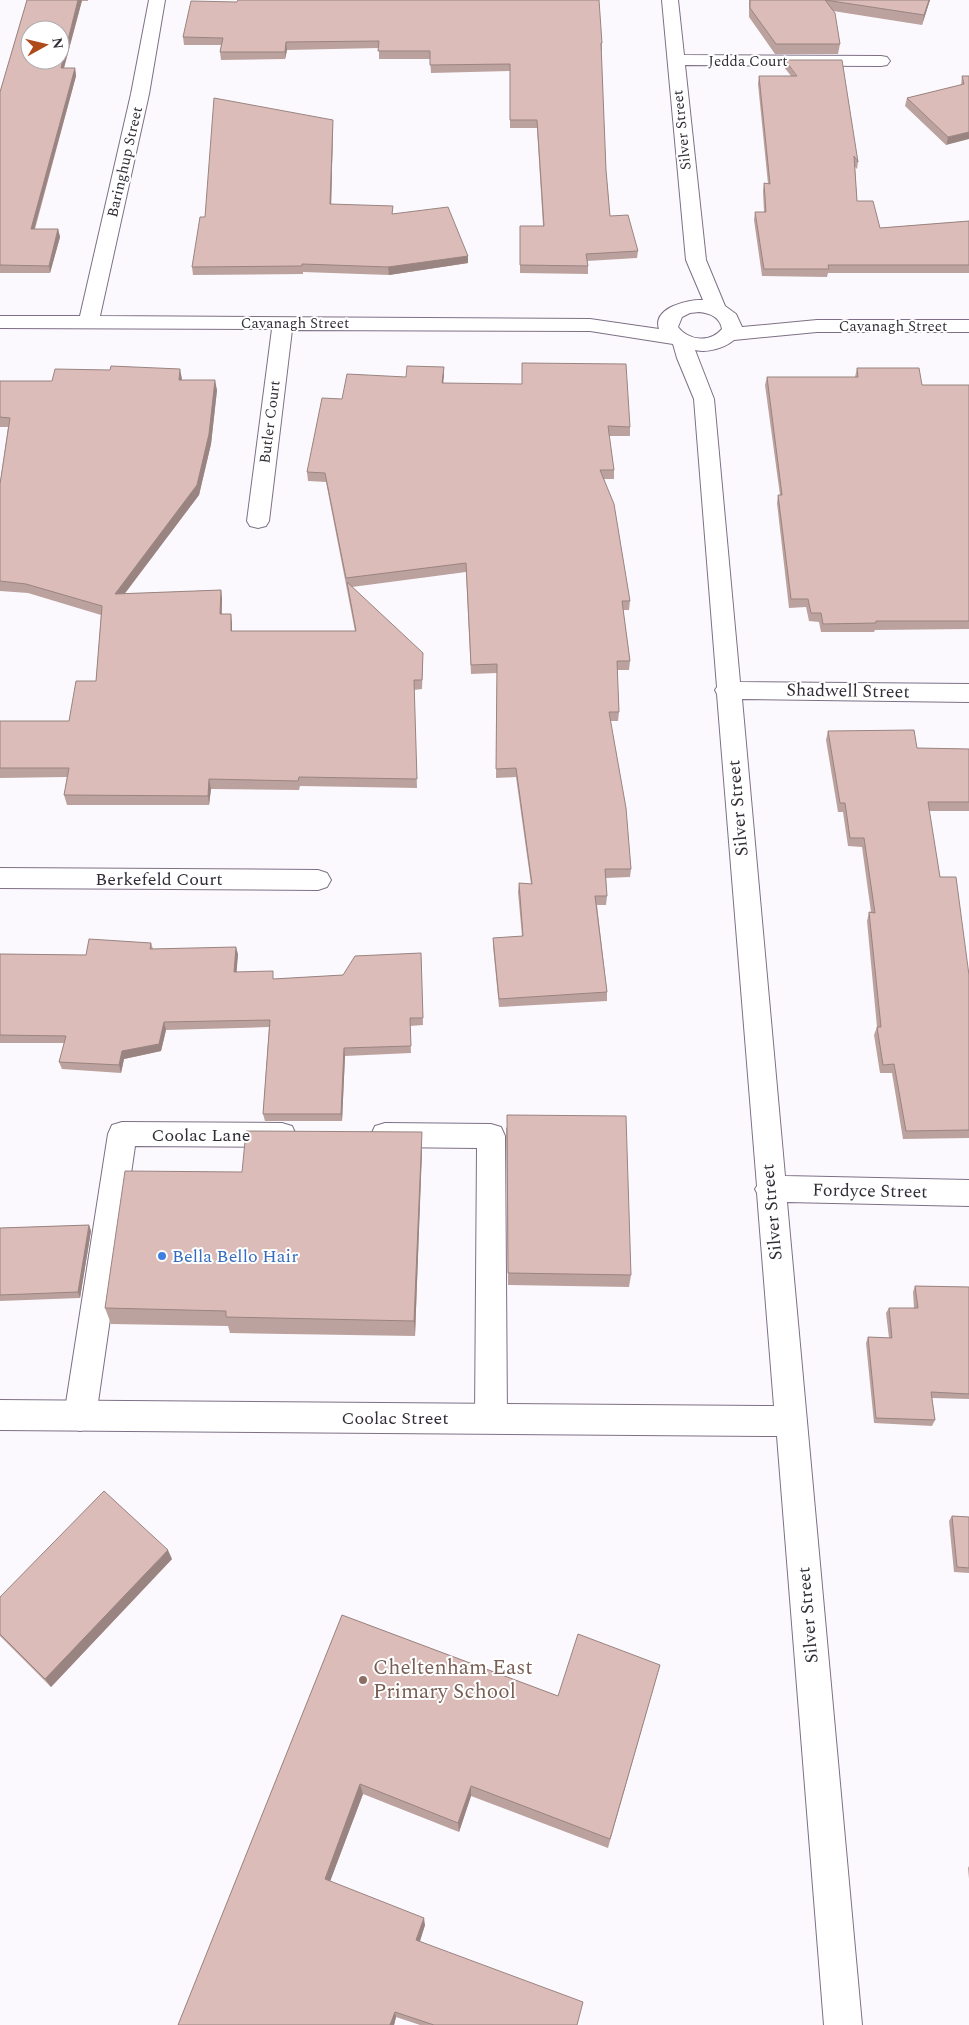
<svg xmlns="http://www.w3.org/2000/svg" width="969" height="2025" font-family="Spectral,serif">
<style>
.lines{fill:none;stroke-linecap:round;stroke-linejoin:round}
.service-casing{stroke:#7d7086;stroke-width:2}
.minor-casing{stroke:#7d7086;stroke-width:2}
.service{fill:#fff;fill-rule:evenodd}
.minor{fill:#fff;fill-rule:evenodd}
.wall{fill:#bca29e}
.shaded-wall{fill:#998481}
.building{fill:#dbbcb8;stroke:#998481;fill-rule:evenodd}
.shop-dot{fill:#3f7fe0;stroke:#fff;stroke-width:2}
.education-dot{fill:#8d6e63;stroke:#fff;stroke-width:2}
.labels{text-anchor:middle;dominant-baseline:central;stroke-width:4;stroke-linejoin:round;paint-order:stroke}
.far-street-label{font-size:15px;fill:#322d36;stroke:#fff}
.street-label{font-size:18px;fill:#322d36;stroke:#fff}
.shop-label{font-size:18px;fill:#366cbe;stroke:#fff;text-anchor:start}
.near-education-label{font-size:21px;fill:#785e54;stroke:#fff;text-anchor:start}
</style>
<rect width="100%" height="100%" fill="#fcf9fe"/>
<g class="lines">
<defs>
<g id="service">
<path d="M122,1122L282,1123L292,1126L296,1135L292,1144L282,1147L135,1146L96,1416L91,1427L80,1431L69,1427L64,1416L108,1134L112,1125Z"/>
<path d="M385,1123L491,1124L501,1127L505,1136L507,1418L502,1429L491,1433L480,1429L475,1418L477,1148L385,1147L375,1144L371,1135L375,1126Z"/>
</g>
<g id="minor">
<path d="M149,0H165L149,94L100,316L590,319L659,329C652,308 688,299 703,300L686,260L662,0H678L684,55L881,56L887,57L890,61L887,65L881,66L685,65L706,260L725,306L736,314L742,327L817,320H969V332H817L734,340C724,348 709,353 695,350L714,399L740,682L969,684V702L742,699L785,1176L969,1180V1206L787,1202L862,2025H824L777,1436L0,1430V1400L774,1406L757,1193L755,1189L757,1186L717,694L715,690L717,687L694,399L677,358L673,344L590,331L292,330L269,521L266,526L258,528L250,526L247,521L272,329L0,328V316H80L131,94ZM699,312C710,313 720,317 722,329C710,343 689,341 678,327L682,317L690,313Z"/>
<path d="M0,868L318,870L327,873L331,880L327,887L318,890L0,888Z"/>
</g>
</defs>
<!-- service casing -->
<use href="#service" class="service-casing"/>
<!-- minor casing -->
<use href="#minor" class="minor-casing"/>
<!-- service -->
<use href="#service" class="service"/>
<!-- minor -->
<use href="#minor" class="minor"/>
</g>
<!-- wall -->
<g class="wall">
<path d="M27,0H88V1H82L64,68H75L76,76L35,229H58L60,237L50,273H0V92Z"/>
<path d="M749,0H930L922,25L833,11L840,44L838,54H775L749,17Z"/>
<path d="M183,37L602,43V51H601L606,170L610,216L638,251L637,258L587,261L588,266V274L520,273V226H543L537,128H510V71L431,73L430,59H379V48L287,50L285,59L221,60L220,52L221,45H184Z"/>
<path d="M785,60L858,162L857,169L855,167L857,201L880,228L969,221V273H828L827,277L762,276L754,220L755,212H764L763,191L764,183L768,184L758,84L759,76H791L784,67Z"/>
<path d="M962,76H969L946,145L905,106L907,98L961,85Z"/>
<path d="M333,127L331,204L394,214L468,256V263L389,275L303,272V274L193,275L192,267Z"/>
<path d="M444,367L443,383L630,427V436H609L614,470V479H604L630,601L629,610H623L630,661L629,670H617L619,712L618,721H610L631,869L630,877L606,878L607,896L606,905H597L607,992V1001L499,1007L493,946V938L522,936L518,892L519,883L531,884L516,777L496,778L497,673L471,674L466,572L352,587L423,663L422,689L414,690L417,788L300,786L299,790L211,789L209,805H67L64,795L67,777L0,778V721H69L96,681L101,615L28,593L0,591V484L8,427H0V381H52L182,380L217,390L211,444L199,495L124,594L221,590L222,599V614L232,623V631H355L326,482L308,481L307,472L342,399L406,377Z"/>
<path d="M857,368L922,385H969V629L875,630L874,632H821L819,622L809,621L806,607L789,608L777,503L778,495H780L765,385L767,377H855Z"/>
<path d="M828,731L917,748L969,749V811H929L940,877L969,975V1138L903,1139L892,1073H880L874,1035L877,1027L867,921L869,912H871L862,847L848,846L843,812H838L826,740Z"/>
<path d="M151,943L153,949L238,954L236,972L274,979L343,975L421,953L423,1025L410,1026L411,1053L345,1056L342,1121H265L263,1114L269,1027L166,1030L161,1051L124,1059L121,1073L62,1069L59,1062L64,1043H0V954L86,955Z"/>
<path d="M506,1127L631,1275L629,1287L508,1285Z"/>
<path d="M422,1150L415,1336L230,1333L228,1326L111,1324L105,1308L242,1172Z"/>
<path d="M89,1225L91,1231L80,1298L0,1301V1228Z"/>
<path d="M915,1286L969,1287V1399L932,1398L935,1420L932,1426L874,1423L866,1343L868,1337L889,1338L886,1313L889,1308H914L913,1292Z"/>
<path d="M952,1516L969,1517V1573L954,1572L949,1521Z"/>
<path d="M172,1559L51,1687L0,1636V1597Z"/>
<path d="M342,1615L558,1696L660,1665L608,1848L471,1796L459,1832L363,1794L330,1881L425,1925L420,1941L577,2025H420L396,2017L394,2025H178Z"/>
<path d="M969,1866V1879L968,1868Z"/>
</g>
<!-- shaded-wall -->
<g class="shaded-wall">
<path d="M78,0H82L62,75L61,68Z"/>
<path d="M929,0H930L922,25L924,15Z"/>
<path d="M286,42L287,50L285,59V52Z"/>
<path d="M75,68L76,76L32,237L31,229Z"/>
<path d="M333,120V127L331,212L330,204Z"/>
<path d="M969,132V139L946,145L948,137Z"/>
<path d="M58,229L60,237L50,273L49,266Z"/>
<path d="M468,256V263L389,275L388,267Z"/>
<path d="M444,367V376L442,393V383Z"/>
<path d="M180,369L182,379L180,390L179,380Z"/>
<path d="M215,380L217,390L211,444L199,495L117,604L115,594Z"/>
<path d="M221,590L222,599L221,624L220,614Z"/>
<path d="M231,614L232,623V640L231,631Z"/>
<path d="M209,779L211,789L209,805L208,796Z"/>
<path d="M236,947L238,954L236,980L234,972Z"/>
<path d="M164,1022L166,1030L161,1051L124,1059L121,1073L119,1065L122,1051Z"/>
<path d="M344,1048L345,1056L342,1121L341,1114Z"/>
<path d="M422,1132V1150L415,1336L414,1321Z"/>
<path d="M89,1225L91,1231L80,1298L78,1292Z"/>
<path d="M168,1550L172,1559L51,1687L45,1679Z"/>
<path d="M360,1784L363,1794L328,1887L325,1879Z"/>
<path d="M471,1786V1796L459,1832L458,1823Z"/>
<path d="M424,1918L425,1925L418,1947L416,1940Z"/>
<path d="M395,2012L396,2017L394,2025H390Z"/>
</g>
<!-- building -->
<g class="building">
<path d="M27,0H78L61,68H75L31,229H58L49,266L0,265V92ZM30,30H60V60H30Z"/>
<path d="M238,0H599L602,43H601L606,170L610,216L628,215L638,251L586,254L588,266L520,265V226H544L537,120H510V64L430,65V51H378L379,41L286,42L285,52H220L223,38L183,37L191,1L237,2Z"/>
<path d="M750,0H929L924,15L825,0L835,13L840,44H776L750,8Z"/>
<path d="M785,60H842L858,162L854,156L857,201H873L880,228L969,221V265H828L829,269H764L755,212H766L764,183L770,184L759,76H797Z"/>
<path d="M962,76H969V132L948,137L907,98L964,84Z"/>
<path d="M214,98L333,120L330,204L393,206L392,214L448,207L468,256L388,267L302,264V266L192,267L200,217H205Z"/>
<path d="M522,363L626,364L630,427L608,426L614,470H600L614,504L630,601H622L630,661H617L619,712H609L626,808L631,869H605L607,896H595L607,992L499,999L493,938L523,936L519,883L532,884L516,768L496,769L497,664L471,665L466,563L346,578L325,473L307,472L322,398L342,399L347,374L406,377L407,366L444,367L442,383L522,384Z"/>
<path d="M111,366L180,369L179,380H215L209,434L197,485L115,594L221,590L220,614H231V631H356L347,582L423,653L422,680H414L417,779L299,777L298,781L209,779L208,796L64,795L69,768H0V721H69L76,681H96L102,606L26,584L0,581V484L10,418L0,417V381H52L55,369L110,370Z"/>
<path d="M857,368H919L922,385H969V621H876V623L823,624L821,613H811L808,599H791L778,495H782L767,377H858Z"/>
<path d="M914,730L917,748L969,749V802H928L940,877H956L969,975V1130L906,1131L894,1064L883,1065L877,1027H881L869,912L875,913L864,838H850L845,803H840L828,731Z"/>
<path d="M89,939L151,943L150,949L236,947L234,972L273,971V979L343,975L355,956L421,953L423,1018H410L411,1046L344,1048L341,1114H263L270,1020L164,1022L159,1044L122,1051L119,1065L59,1062L66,1036L0,1035V954L86,955Z"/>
<path d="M507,1115L626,1116L631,1275L508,1273Z"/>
<path d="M246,1131L422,1132L414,1321L226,1317V1311L105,1308L125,1171L242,1172Z"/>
<path d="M89,1225L78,1292L0,1295V1228Z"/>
<path d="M915,1286L969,1287V1394L931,1392L935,1420L876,1418L868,1337L892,1338L889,1308H918Z"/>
<path d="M104,1491L168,1550L45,1679L0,1634V1597Z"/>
<path d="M952,1516L969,1517V1568L957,1567Z"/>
<path d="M342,1615L558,1696L578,1634L660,1665L610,1839L471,1786L458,1823L360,1784L325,1879L424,1918L416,1940L583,2002L577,2025H434L395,2012L390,2025H178Z"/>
</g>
<!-- markers -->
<circle class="shop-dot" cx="162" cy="1256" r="5"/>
<circle class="education-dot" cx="363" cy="1680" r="5"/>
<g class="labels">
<!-- far-street labels -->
<g class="far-street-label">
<text x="748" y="61">Jedda Court</text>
<text transform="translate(682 130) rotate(-96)">Silver Street</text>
<text transform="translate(125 162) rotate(-77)">Baringhup Street</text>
<text x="295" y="323">Cavanagh Street</text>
<text x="893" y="326">Cavanagh Street</text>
<text transform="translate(270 422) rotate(-83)">Butler Court</text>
</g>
<!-- street labels -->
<g class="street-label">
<text transform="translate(848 691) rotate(1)">Shadwell Street</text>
<text transform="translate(738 808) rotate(-95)">Silver Street</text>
<text x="159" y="879">Berkefeld Court</text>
<text x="201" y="1135">Coolac Lane</text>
<text transform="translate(870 1191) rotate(1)">Fordyce Street</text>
<text transform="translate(772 1212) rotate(-95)">Silver Street</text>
<text x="395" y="1418">Coolac Street</text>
<text transform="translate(808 1615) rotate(-95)">Silver Street</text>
</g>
<!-- shop labels -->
<g class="shop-label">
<text x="172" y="1256">Bella Bello Hair</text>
</g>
<!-- near-education labels -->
<g class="near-education-label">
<text x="373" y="1668">Cheltenham East<tspan x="373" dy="24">Primary School</tspan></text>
</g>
</g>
<!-- north arrow -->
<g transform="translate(45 45) rotate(82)"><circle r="24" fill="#ffffff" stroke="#adabaf"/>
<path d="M0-4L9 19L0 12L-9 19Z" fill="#af4a1b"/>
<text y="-8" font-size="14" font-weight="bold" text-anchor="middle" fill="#322d36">N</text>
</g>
</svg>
